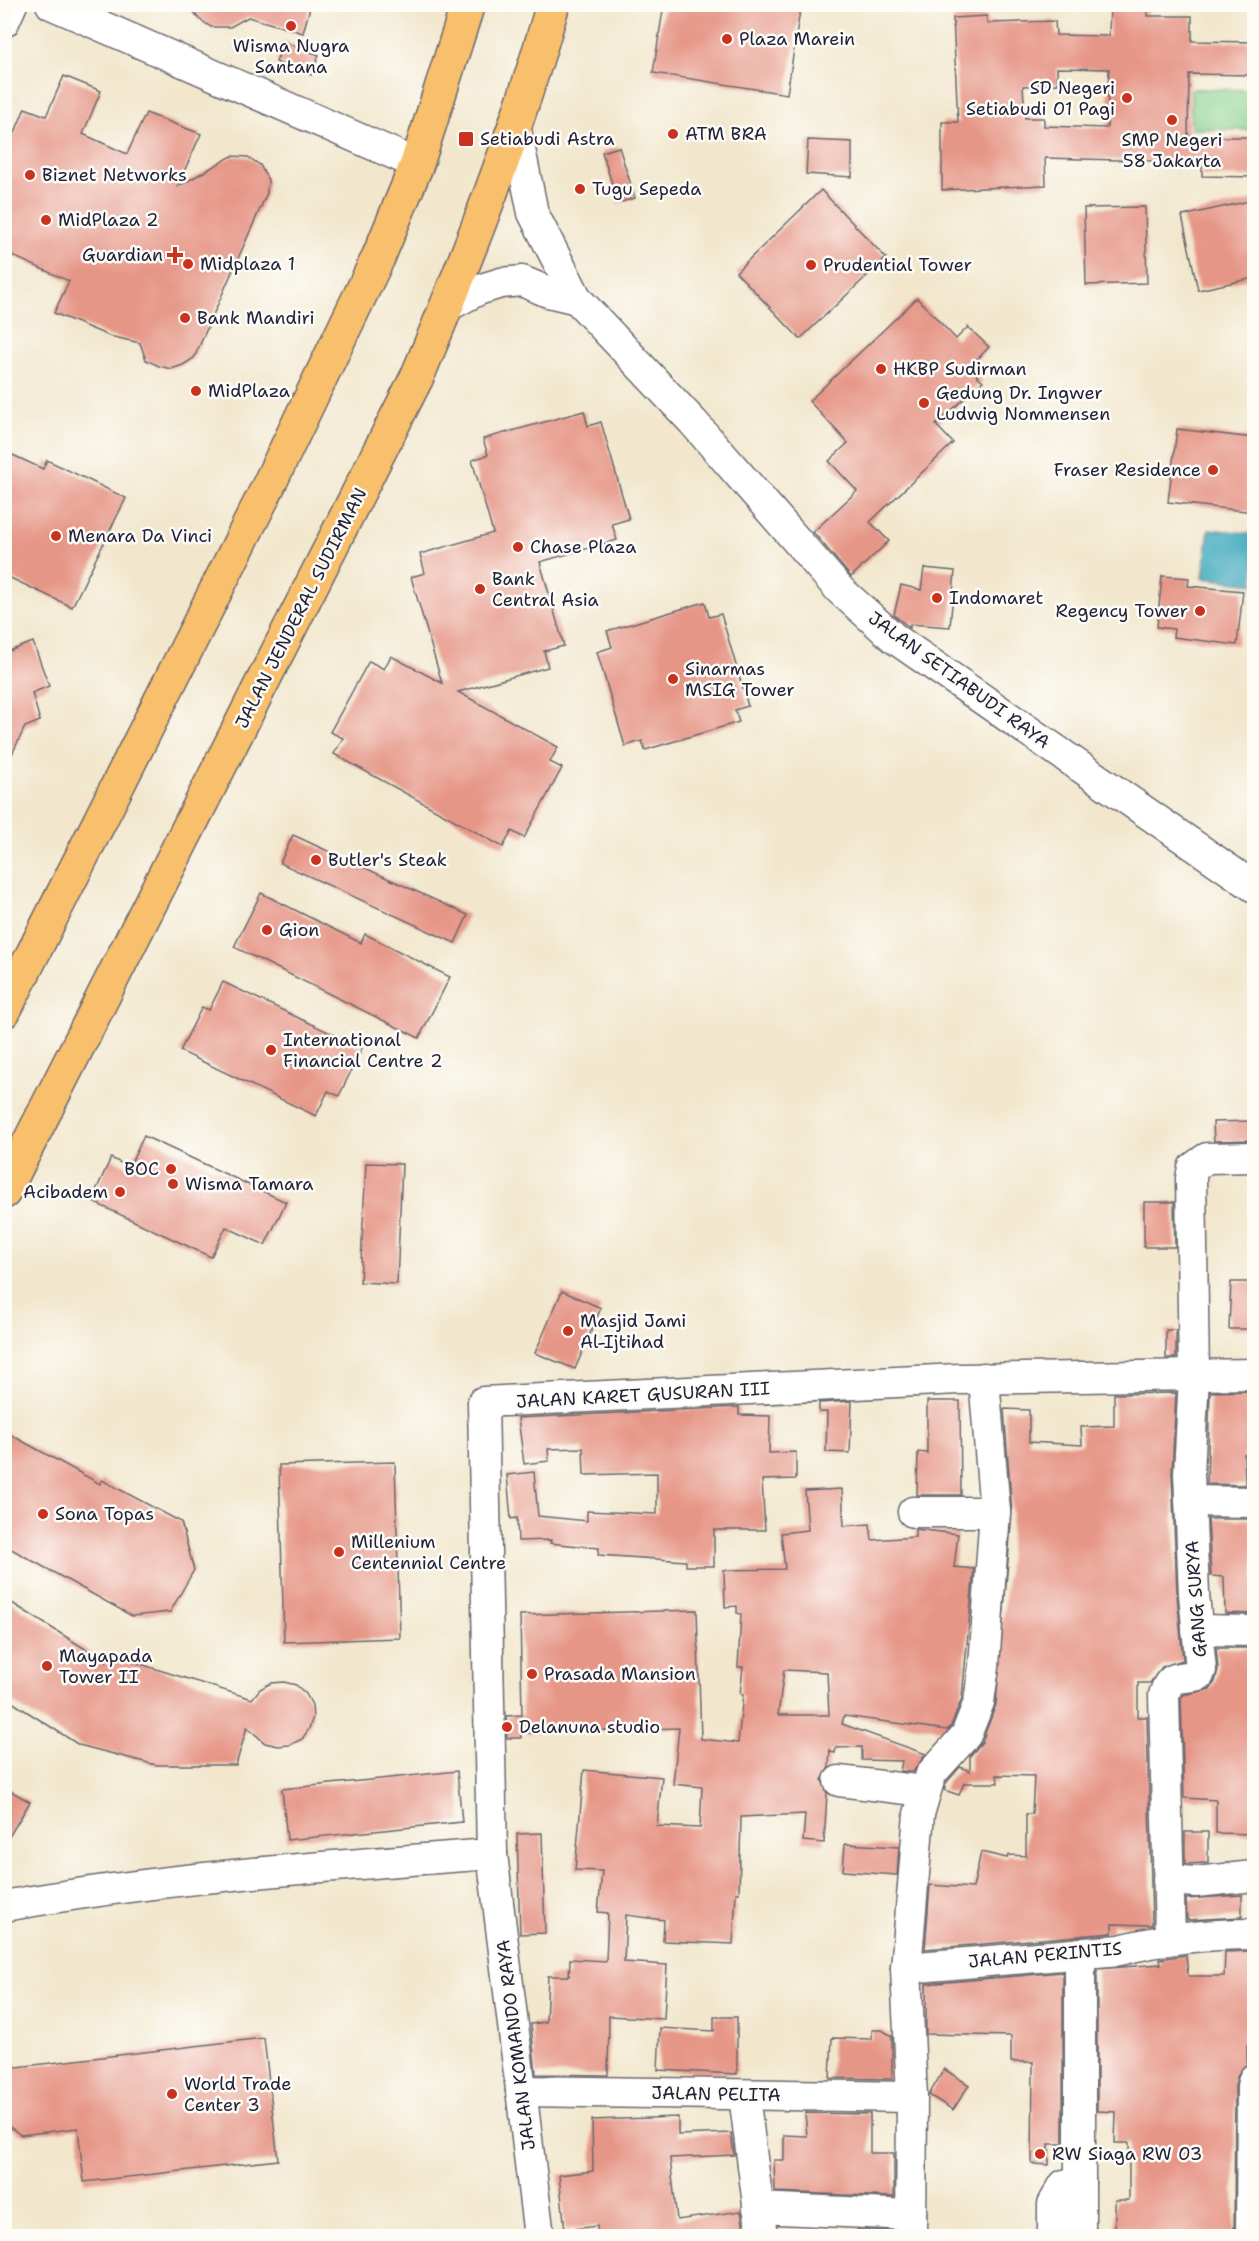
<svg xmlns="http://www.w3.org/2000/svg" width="1259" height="2241" font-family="'Shantell Sans',sans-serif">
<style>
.green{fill:#89d28d;stroke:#567a64;stroke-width:1.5}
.water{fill:#3da9bc;stroke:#30667c;stroke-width:1.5}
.building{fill:#e69687;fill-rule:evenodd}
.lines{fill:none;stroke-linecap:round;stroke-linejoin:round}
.minor-casing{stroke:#6b676e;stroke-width:33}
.major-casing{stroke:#6b676e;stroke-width:36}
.minor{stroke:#fff;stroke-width:30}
.major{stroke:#f8bf6c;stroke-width:33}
.poi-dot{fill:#c8321e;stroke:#fdfcf7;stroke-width:2}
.labels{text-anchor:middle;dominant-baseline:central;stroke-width:5;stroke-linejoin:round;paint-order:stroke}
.poi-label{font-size:18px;fill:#22223b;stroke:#fdfcf7;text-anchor:start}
.street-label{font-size:18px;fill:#22223b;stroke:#fdfcf7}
</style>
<rect width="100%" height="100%" fill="#fdfcf7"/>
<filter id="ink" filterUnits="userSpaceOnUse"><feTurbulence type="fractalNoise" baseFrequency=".0167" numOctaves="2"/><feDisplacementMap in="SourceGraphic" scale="12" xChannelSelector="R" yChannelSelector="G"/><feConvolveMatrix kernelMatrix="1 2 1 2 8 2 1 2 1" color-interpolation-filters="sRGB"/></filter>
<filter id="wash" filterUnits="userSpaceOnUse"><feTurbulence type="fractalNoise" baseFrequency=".008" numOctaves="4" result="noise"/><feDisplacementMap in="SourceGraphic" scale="24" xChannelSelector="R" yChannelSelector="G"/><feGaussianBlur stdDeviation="1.35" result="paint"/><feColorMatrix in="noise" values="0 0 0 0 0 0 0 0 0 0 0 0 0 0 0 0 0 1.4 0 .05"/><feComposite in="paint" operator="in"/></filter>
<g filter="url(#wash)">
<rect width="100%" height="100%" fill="#f2e7cd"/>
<!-- green -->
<path class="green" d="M1191,89L1254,90V130L1191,129Z"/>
<!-- water -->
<path class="water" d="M1209,529L1254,534V584L1203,578Z"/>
<g id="blocks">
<!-- building -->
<g class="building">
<path d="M187,4H311L303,33L248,17L230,27H211L199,19Z"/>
<path d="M664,4H801L787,94L653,73Z"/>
<path d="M1110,4H1148V16H1192V41L1254,42V75L1189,74L1188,137H1254V177L1202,176V167L1155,166V161L1045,158L1046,185L942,190V122H958L953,18L987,16V23L1055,21L1056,35L1109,36ZM1057,68L1109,69L1107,128L1044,126V118H1025L1023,86L1058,84Z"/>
<path d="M284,42L319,55L311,75L276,62Z"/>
<path d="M64,76L101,91L83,134L127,154L146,113L201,134L177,187L232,156L248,157L260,165L268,180L267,193L194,358L183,365L171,369L159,366L146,360L140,343L109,336L54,313L69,281L4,252V139L11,142L25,108L46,116Z"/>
<path d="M808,140L852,142V177L806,174Z"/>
<path d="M619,147L635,198L618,203L602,152Z"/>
<path d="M821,190L886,258L800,339L736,272Z"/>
<path d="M1254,200V278L1198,290L1182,216Z"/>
<path d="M1145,207L1147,283L1086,285L1084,208Z"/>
<path d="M917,298L956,339L968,327L989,347L969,368L983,381L936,425L953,443L870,522L889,541L851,577L813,532L857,491L829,461L848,443L809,401Z"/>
<path d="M584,411L588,426L601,422L629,519L612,524L617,540L540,562L564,646L544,651L548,667L458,692L558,747L550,762L562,768L524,838L512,831L503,847L334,754L343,738L330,732L369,661L384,669L391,656L442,683L411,577L425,573L420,554L493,533L472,460L488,455L483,439Z"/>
<path d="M1177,429L1254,438V512L1168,502Z"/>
<path d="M4,451L43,469L47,460L126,498L72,607L4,575Z"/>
<path d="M924,568L955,571L950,627L910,624V628L894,615L901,585L921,590Z"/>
<path d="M1162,576L1189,578L1188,586L1243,591L1237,645L1173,637L1174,629L1157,627Z"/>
<path d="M705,602L709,617L721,614L748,706L735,710L739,722L645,750L642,741L625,746L597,652L612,647L607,631Z"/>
<path d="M33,642L49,686L32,693L40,721L25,727L4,771V653Z"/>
<path d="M293,835L468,915L455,943L280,863Z"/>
<path d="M261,893L361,943L365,934L450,977L419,1038L234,947Z"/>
<path d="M223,982L362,1048L339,1096L328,1091L316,1116L180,1051L202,1007L209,1010Z"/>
<path d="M1254,1121V1140L1214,1141L1213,1122Z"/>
<path d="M144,1136L286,1202L265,1245L226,1227L211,1257L91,1201L111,1158L129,1167Z"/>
<path d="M366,1163L402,1164L397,1284L360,1282Z"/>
<path d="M1144,1202H1174L1175,1247H1144Z"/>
<path d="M1231,1282H1254V1329H1229Z"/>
<path d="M562,1291L601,1308L575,1369L535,1353Z"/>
<rect x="1166" y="1330" width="10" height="28"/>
<path d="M1254,1391V1454H1244L1245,1485L1207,1484L1210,1392Z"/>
<path d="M1176,1393L1172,1474L1177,1595L1183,1660L1162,1667L1150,1683H1138V1717H1147L1152,1925L1112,1924V1933L925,1949L930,1885L973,1888L981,1852L1007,1858L1008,1855L1026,1856V1814H1032L1034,1776L997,1775L998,1783H964L959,1795L944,1790L946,1783L960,1767L970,1771V1756L982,1742L996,1704L1012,1513L1004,1409L1029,1410V1442L1082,1445L1081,1427L1114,1426V1394Z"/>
<path d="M852,1401L850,1453L826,1452L827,1412H819V1403Z"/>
<path d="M927,1401H960L961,1495H917L918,1452L927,1453Z"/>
<path d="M739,1407V1415L770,1416L769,1453L796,1452V1479L762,1480L765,1530H714V1566H686V1561L598,1555L599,1548L550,1543L551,1540L518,1541L517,1518L511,1519L507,1475L534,1472L538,1516L587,1521V1511L657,1514V1473L584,1475L583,1448L548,1449L549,1461L524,1464L518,1418Z"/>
<path d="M4,1431L100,1484L102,1480L181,1522L194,1570L170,1612L132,1616L4,1545Z"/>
<path d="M395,1462L400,1638L284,1642L279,1465Z"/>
<path d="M842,1489L844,1526L870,1524L872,1540L915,1537V1529L958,1534L954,1567L974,1569L962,1698L951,1726L947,1730L844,1716L842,1724L926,1754L913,1772L900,1771L902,1761L862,1760V1747L836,1748L835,1753L831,1752L830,1749L829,1767L822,1780L827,1793L824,1843L803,1841L805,1814L741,1817L739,1893H736L733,1944L663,1941L664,1920L626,1915L624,1962L667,1965L664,2019L609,2016L608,2075L536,2074L531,2024L546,2022L548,1976H569L570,1959L606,1961L608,1913L598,1912L602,1871L575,1870L584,1770L662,1777L657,1826L700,1828L702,1787L673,1784L679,1728L521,1733V1738H507L506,1716L522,1715L520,1615L697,1610L701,1739L738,1743L743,1694H740L743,1667H738L741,1614L737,1613V1606L725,1607L724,1570L785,1569L781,1533L808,1530L805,1491ZM784,1670L827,1672L829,1715H778Z"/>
<path d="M1208,1519H1254V1614L1225,1613L1224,1577L1211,1576Z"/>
<path d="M4,1598L106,1662L108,1654L252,1699L260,1689L271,1683L284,1682L296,1685L306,1694L312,1705L313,1717L309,1729L302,1739L290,1745L278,1746L265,1743L247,1727L236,1765H156L79,1745L4,1697Z"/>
<path d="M1216,1648H1254V1834L1216,1833V1800L1184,1798L1181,1698L1183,1695L1210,1689L1215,1682L1218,1669Z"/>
<path d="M457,1771L462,1822L287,1840L282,1789Z"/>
<path d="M4,1787L30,1802L4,1845Z"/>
<path d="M1185,1832H1208V1863L1185,1864Z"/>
<path d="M542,1833L545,1933L520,1934L517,1834Z"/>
<path d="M845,1844L899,1847L897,1875L843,1871Z"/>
<path d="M1242,1895V1917L1187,1920L1186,1899Z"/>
<path d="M1254,1951V2045H1247V2064L1238,2074L1235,2086L1234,2234L1115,2236V2200H1129V2143H1115L1116,2112L1097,2111V1969L1161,1964L1160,1959L1186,1955L1188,1976H1224L1225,1952Z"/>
<path d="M1063,1972V2144H1049V2165L1032,2164L1033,2062H1011V2036L926,2034V1984Z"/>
<path d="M714,2017H737V2074L658,2070L660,2028L714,2031Z"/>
<path d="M872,2030H882L892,2036V2079L830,2078L832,2038L872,2039Z"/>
<path d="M264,2038L278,2160L84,2182L78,2128L21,2135L4,2123V2058L17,2067Z"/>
<path d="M944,2069L969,2085L953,2110L929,2095Z"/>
<path d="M805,2113L870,2114V2153H894V2197L775,2192L774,2160H784V2135L807,2136Z"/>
<path d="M678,2117V2135L731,2133L734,2155L670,2158L677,2220L741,2211L745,2236H598L597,2226L565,2230L559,2175L593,2171L592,2120Z"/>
<path d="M857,2230L894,2231V2236H857Z"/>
</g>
</g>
</g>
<g filter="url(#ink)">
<use href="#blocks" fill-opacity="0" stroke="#6b676e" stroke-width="1.5"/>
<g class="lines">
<defs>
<g id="minor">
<path d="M51,4L417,164"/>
<path d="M4,22L12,4"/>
<path d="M515,125L533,213L577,299L693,422L840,590L894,638L1254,887"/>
<path d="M446,307L478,290L501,283L522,281L548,292L577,299"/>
<path d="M1190,1501L1254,1502"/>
<path d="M913,1512H995"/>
<path d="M1197,1630L1254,1631"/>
<path d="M839,1781L924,1791"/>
<path d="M1168,1880L1196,1882L1254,1876"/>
<path d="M4,1906C165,1877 329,1866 492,1854"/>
<path d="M1170,1939L1164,1695C1171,1672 1179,1680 1199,1675L1201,1670L1194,1594L1189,1473L1194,1376L1191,1178L1193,1168L1207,1158L1254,1157"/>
<path d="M906,1968L1120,1950C1165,1938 1208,1934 1254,1934"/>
<path d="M521,2091L912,2097"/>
<path d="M744,2095L762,2236"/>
<path d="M758,2208L911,2215"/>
<path d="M539,2236L492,1854L483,1402L959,1379L1254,1374"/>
<path d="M911,2236L912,2097L906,1968L919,1814L931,1774L966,1735L979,1702L984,1666L995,1512L984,1378"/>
<path d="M1053,2236V2204L1064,2185L1080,2181"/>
<path d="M1080,2236V1953"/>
<path d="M1251,2236L1252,2086L1254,2079"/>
</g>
<g id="major">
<path d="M4,1011L263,497L378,258L417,164L468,4"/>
<path d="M4,1192L417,377C468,256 517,132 553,4"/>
</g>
</defs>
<!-- minor casing -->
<use href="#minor" class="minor-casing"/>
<!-- major casing -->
<use href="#major" class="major-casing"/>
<!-- minor -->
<use href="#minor" class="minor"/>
<!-- major -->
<use href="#major" class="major"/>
</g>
</g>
<!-- markers -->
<g class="poi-dot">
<circle cx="291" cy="26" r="6"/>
<circle cx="727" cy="39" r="6"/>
<circle cx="1127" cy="98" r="6"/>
<circle cx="1172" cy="120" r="6"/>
<circle cx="673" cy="134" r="6"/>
<rect x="458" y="131" width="16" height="16" rx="3"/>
<circle cx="30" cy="175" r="6"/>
<circle cx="580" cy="189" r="6"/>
<circle cx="46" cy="220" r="6"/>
<path d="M172 246h6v6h6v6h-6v6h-6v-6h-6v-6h6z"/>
<circle cx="188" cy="264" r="6"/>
<circle cx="811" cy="265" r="6"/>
<circle cx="185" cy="318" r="6"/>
<circle cx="881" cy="369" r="6"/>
<circle cx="196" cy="391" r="6"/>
<circle cx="924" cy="403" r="6"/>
<circle cx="1213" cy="470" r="6"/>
<circle cx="56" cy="536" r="6"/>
<circle cx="518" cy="547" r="6"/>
<circle cx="480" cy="589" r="6"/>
<circle cx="937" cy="598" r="6"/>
<circle cx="1200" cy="611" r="6"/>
<circle cx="673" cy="679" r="6"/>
<circle cx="316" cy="860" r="6"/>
<circle cx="267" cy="930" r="6"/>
<circle cx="271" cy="1050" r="6"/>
<circle cx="171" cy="1169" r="6"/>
<circle cx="173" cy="1184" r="6"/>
<circle cx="120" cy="1192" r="6"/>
<circle cx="568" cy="1331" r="6"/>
<circle cx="43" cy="1514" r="6"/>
<circle cx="339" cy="1552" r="6"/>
<circle cx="47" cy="1666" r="6"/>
<circle cx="532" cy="1674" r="6"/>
<circle cx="507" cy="1727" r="6"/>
<circle cx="172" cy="2094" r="6"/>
<circle cx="1040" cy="2154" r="6"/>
</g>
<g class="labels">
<!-- poi labels -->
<g class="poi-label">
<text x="739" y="39">Plaza Marein</text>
<text x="291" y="46" text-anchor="middle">Wisma Nugra<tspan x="291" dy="21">Santana</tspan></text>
<text x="1115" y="88" text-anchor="end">SD Negeri<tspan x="1115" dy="21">Setiabudi 01 Pagi</tspan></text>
<text x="685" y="134">ATM BRA</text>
<text x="480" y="139">Setiabudi Astra</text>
<text x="1172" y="140" text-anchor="middle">SMP Negeri<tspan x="1172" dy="21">58 Jakarta</tspan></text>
<text x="42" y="175">Biznet Networks</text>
<text x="592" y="189">Tugu Sepeda</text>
<text x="58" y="220">MidPlaza 2</text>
<text x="163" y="255" text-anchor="end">Guardian</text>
<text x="200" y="264">Midplaza 1</text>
<text x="823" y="265">Prudential Tower</text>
<text x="197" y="318">Bank Mandiri</text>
<text x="893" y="369">HKBP Sudirman</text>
<text x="208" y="391">MidPlaza</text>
<text x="936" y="393">Gedung Dr. Ingwer<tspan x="936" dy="21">Ludwig Nommensen</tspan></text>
<text x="1201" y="470" text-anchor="end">Fraser Residence</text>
<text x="68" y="536">Menara Da Vinci</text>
<text x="530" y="547">Chase Plaza</text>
<text x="492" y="579">Bank<tspan x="492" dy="21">Central Asia</tspan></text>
<text x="949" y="598">Indomaret</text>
<text x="1188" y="611" text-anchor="end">Regency Tower</text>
<text x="685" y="669">Sinarmas<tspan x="685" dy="21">MSIG Tower</tspan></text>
<text x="328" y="860">Butler's Steak</text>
<text x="279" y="930">Gion</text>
<text x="283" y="1040">International<tspan x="283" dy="21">Financial Centre 2</tspan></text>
<text x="159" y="1169" text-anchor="end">BOC</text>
<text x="185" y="1184">Wisma Tamara</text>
<text x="108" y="1192" text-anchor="end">Acibadem</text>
<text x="580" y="1321">Masjid Jami<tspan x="580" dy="21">Al-Ijtihad</tspan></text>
<text x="55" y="1514">Sona Topas</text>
<text x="351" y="1542">Millenium<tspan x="351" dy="21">Centennial Centre</tspan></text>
<text x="59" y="1656">Mayapada<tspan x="59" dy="21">Tower II</tspan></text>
<text x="544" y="1674">Prasada Mansion</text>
<text x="519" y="1727">Delanuna studio</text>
<text x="184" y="2084">World Trade<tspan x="184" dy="21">Center 3</tspan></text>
<text x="1052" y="2154">RW Siaga RW 03</text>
</g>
<!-- street labels -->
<g class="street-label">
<text transform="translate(301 608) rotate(-63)">JALAN JENDERAL SUDIRMAN</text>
<text transform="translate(959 680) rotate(36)">JALAN SETIABUDI RAYA</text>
<text transform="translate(643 1395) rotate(-3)">JALAN KARET GUSURAN III</text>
<text transform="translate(1196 1599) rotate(-94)">GANG SURYA</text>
<text transform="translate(1045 1955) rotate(-5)">JALAN PERINTIS</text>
<text transform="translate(516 2045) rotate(-97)">JALAN KOMANDO RAYA</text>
<text transform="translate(716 2094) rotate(1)">JALAN PELITA</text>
</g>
</g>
<!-- margin -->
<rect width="1259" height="2241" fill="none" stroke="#fdfcf7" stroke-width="24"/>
</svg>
